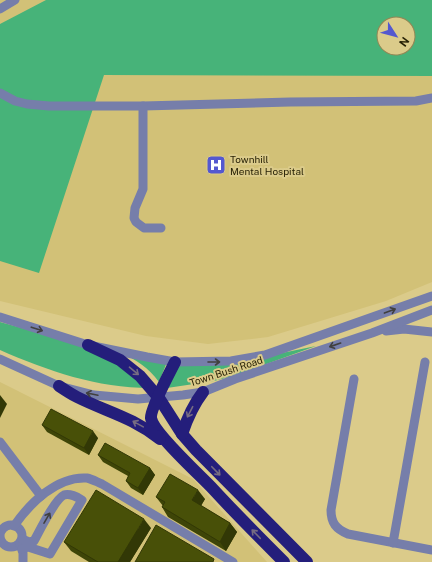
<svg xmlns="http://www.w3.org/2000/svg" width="432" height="562" font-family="'Public Sans',sans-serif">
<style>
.built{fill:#d2c177;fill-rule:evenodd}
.green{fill:#47b379;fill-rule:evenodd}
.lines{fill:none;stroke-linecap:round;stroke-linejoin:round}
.minor{stroke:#767eaa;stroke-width:9}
.highway{stroke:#241e7b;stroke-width:12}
.wall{fill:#3e4507}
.shaded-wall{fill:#323806}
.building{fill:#485008;stroke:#323806}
.oneway{stroke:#41403e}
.oneway2{stroke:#766c82}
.labels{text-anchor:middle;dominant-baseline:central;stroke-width:4;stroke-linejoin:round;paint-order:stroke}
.poi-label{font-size:10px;fill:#251f04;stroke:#dbcb8a;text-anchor:start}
.street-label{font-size:10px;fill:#251f04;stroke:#dbcb8a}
</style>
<rect width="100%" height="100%" fill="#dbcb8a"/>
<!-- built -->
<g class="built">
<path d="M0,0H432V282L386,301L268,337L208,344L146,336L0,301ZM384,24H408V48H384Z"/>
<path d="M0,382L193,479L267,562H0Z"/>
</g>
<!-- green -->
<g class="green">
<path d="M46,0H432V76L104,75L39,273L0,261V24ZM384,24H408V48H384Z"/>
<path d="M0,322L51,336L111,356L150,388C97,388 48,371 0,350Z"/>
<path d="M316,346L236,375L214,381L167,388L177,366L282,353Z"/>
<path d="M121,352L167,362L159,382C148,367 137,361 121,352Z"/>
</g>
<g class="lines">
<!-- minor -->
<g class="minor">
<path d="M0,9L15,0"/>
<path d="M0,93L15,101L27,104L49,106H143L290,102L416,101L432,98"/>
<path d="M143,106V189L135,208L134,218L136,222L144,228H161"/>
<path d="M0,317L88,345L147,357L175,362L231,361L265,355L432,296"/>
<path d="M386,331L404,329L432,332"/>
<path d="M0,359L59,386L94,395L138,399L183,395L203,392L235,379L372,333L432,310"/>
<path d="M354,379L331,510C331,523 336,529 348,534L432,550"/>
<path d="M0,442L41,496"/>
<circle cx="11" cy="536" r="11"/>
<path d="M14,526C30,503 57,476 87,478C92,479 97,482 102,484L233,562"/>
<path d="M393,543L425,362"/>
<path d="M20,544L23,553V562"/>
<path d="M22,549L28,547L50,554L82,500C78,497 69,493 64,495C55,499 39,532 34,541L29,542L22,539"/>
</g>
<!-- highway -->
<g class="highway">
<path d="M88,345L120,360L140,376L159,398L182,434L196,450L307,562"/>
<path d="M175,362C170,372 150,409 151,418C153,433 201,476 213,489C236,514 260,538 284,562"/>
<path d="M59,386C65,390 71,394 77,397C107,412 132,417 160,439"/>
<path d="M182,434C187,419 193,405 203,392"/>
</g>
</g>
<!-- wall -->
<g class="wall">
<path d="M42,425L98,438L89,455L47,432Z"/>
<path d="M98,455L150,468L155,475L143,495L131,488L126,481L128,476L103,462Z"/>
<path d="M156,497L205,499L201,506L230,523L237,532L226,551L168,517L162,507L163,506Z"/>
<path d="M151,528L130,562H89L71,551L64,542Z"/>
</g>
<!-- shaded-wall -->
<g class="shaded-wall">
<path d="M0,395L7,404L0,418Z"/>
<path d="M93,431L98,438L89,455L84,448Z"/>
<path d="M150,468L155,475L143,495L138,488Z"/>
<path d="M198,490L205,499L198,510L192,500Z"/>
<path d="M144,519L151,528L130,562H118Z"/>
<path d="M230,523L237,532L226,551L220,542Z"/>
</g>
<!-- building -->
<g class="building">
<path d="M51,409L93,431L84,448L42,425Z"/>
<path d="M105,443L150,468L138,488L126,481L130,473L98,455Z"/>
<path d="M170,474L198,490L192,500L230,523L220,542L162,507L165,502L156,497Z"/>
<path d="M96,490L144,519L118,562H98L64,542Z"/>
<path d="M156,525L214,559L213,562H135Z"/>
</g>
<!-- one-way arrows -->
<defs><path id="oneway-shaft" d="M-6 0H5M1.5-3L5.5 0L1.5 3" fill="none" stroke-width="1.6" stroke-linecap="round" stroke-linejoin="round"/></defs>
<g class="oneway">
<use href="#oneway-shaft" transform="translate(390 311) rotate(-20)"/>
<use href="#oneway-shaft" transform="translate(37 329) rotate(18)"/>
<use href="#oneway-shaft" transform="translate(335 345) rotate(161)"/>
<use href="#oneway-shaft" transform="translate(214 362)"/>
<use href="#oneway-shaft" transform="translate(92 394) rotate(-168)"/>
<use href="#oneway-shaft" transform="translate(47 518) rotate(-60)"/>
</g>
<g class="oneway2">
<use href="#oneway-shaft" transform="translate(134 371) rotate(40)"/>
<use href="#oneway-shaft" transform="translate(190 412) rotate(117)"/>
<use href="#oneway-shaft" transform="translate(138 424) rotate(-151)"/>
<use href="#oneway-shaft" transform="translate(216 471) rotate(46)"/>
<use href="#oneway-shaft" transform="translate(256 534) rotate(-134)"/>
</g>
<!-- icons -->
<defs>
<symbol id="hospital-square" viewBox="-11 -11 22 22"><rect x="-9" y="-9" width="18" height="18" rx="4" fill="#5458cf" stroke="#dbcb8a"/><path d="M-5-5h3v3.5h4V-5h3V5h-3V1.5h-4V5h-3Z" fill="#fff"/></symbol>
</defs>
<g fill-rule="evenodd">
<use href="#hospital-square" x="205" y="154" width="22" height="22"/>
</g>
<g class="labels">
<!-- poi labels -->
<g class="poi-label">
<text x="230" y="159">Townhill<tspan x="230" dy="12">Mental Hospital</tspan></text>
</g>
<!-- street labels -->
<g class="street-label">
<text transform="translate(226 371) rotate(-18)">Town Bush Road</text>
</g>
</g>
<!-- north arrow -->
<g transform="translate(396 36) rotate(126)"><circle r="19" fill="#dbcb8a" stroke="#928654"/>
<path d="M0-3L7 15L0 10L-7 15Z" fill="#5458cf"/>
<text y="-6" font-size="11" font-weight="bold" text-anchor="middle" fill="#251f04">N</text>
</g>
</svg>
